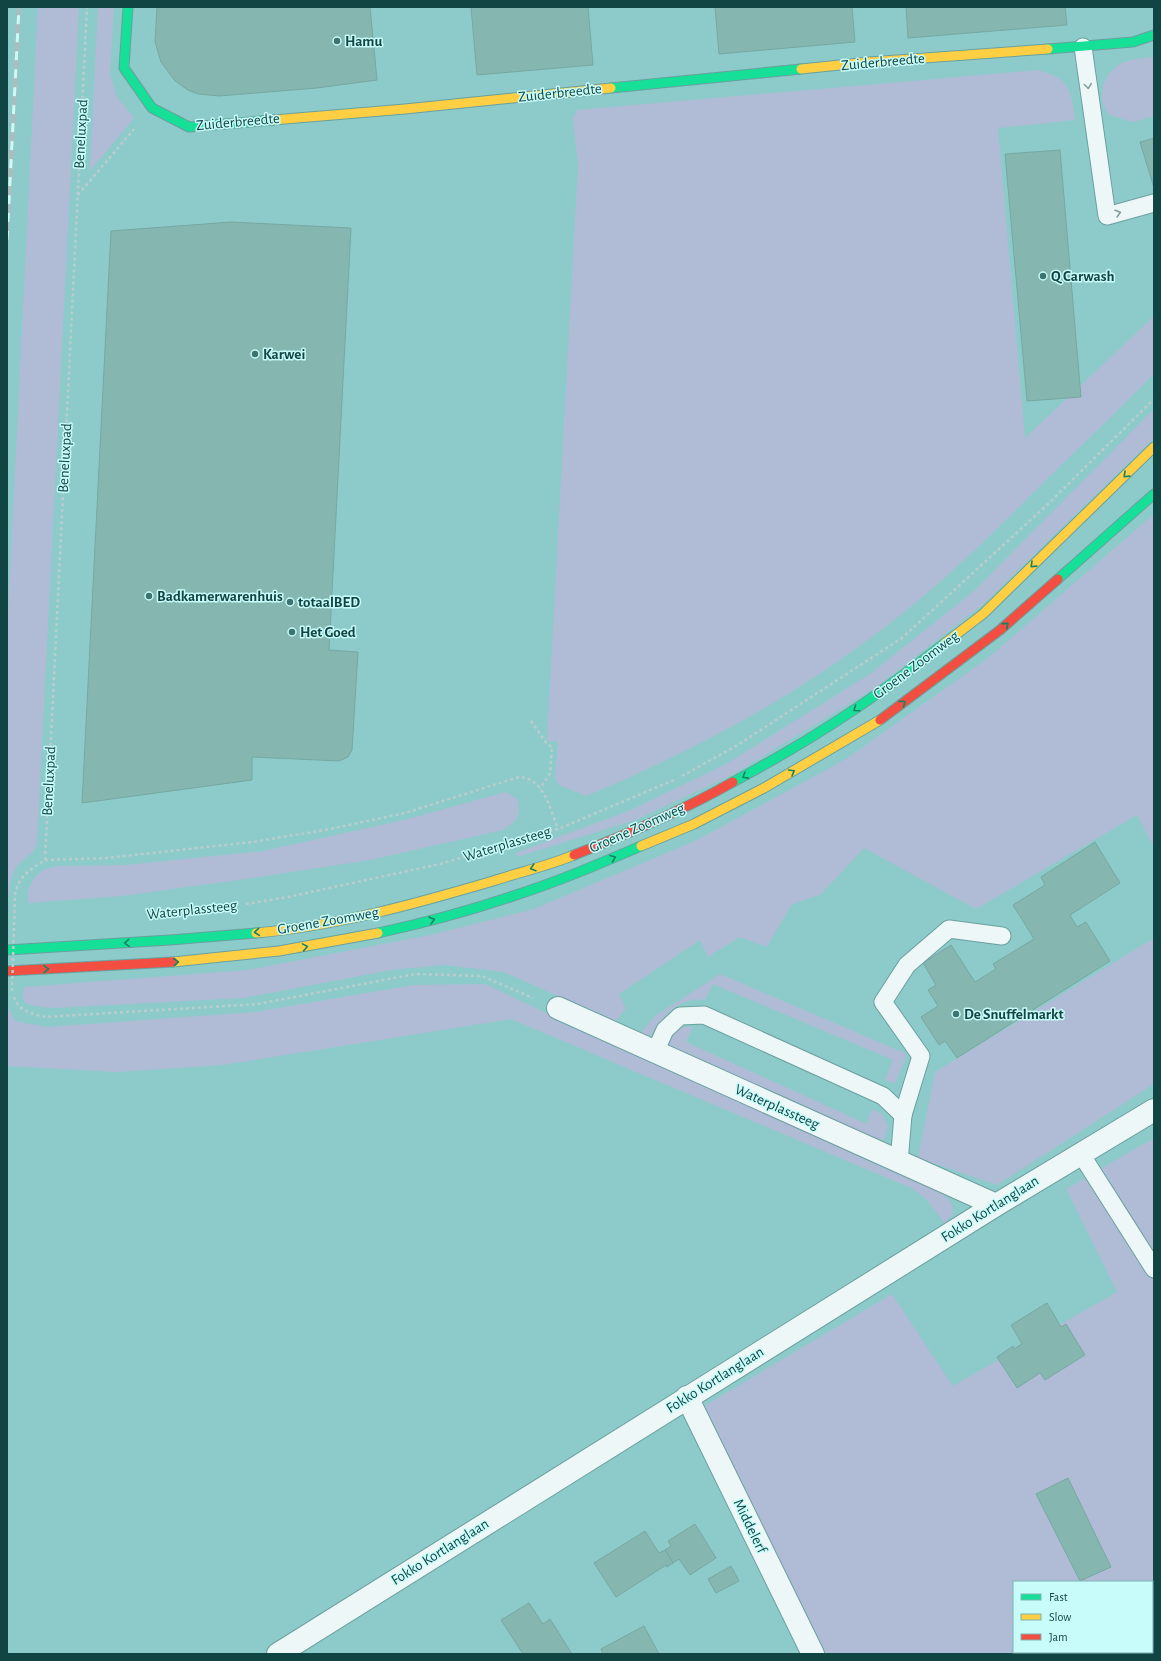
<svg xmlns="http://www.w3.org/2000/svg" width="1161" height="1661" font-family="'Alegreya Sans',sans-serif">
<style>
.green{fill:#b0bcd6;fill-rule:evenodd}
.building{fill:#85b6b0;stroke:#77a8a2}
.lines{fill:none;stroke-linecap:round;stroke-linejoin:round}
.lane-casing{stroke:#6aa09f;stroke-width:19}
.street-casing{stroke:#6aa09f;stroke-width:24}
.fast-casing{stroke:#6aa09f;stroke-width:11}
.slow-casing{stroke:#6aa09f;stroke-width:11}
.jam-casing{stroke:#6aa09f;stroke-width:11}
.path{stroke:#b8cdcc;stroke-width:2.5;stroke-dasharray:3 3;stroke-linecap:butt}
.lane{stroke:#eef7f7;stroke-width:17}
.street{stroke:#eef7f7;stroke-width:22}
.fast{stroke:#16e098;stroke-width:9}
.slow{stroke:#ffcf43;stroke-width:9}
.jam{stroke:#f24e42;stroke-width:9}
.rail-casing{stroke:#abbdbc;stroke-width:4.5}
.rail{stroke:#c8fcfa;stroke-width:3;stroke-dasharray:9;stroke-linecap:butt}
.path-bridge{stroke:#b8cdcc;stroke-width:2.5;stroke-dasharray:3 3;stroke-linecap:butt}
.oneway{stroke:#809e9d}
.oneway2{stroke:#138365}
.poi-dot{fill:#3c7472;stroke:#c8fcfa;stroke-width:1.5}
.labels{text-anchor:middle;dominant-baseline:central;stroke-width:3;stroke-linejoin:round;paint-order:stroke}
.poi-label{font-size:15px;font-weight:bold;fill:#114543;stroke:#c8fcfa;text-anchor:start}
.street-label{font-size:15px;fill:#114543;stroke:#c8fcfa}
</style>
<rect width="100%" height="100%" fill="#8ccbca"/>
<!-- green -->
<g class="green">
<path d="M38,7H79L37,842C35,854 26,856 19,864C11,873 10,884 9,895H7V634Z"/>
<path d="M98,7H114L110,74L117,97L134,118L90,171Z"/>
<path d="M1154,57V116L1133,122L1109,115C1096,98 1102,75 1120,64C1130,59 1143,58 1154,57Z"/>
<path d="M1039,70C1045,73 1055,75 1060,79C1072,89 1073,105 1075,120L998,128L1025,438L1154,316V374C1116,412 1077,450 1039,487C994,532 949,577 899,616C802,693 699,749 586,796L559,785L555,779L558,741H547L578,165L573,119L577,110Z"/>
<path d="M1154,409V438L982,605L875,688L732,775L635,820L517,857L516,853L631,810L726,764L870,674L975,590Z"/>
<path d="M1154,514V847L1137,815L976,909L864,848L821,894L791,905L767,947L740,937L708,957L700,940L619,994L626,1009L615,1022L504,972L443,965L391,970L243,998L53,1008L35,1006L25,1003L22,998L24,987L247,970L430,935L534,909L697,840L846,759L988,658Z"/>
<path d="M506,792L518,800C521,817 517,821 503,830L370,860L259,877L122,896L28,903V889L35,877L43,870L56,866L125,865L263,851L408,819Z"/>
<path d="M1154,938V1084L997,1185L918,1158L935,1072Z"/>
<path d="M720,974L907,1054L895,1083L885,1080L893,1060L713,984L705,1000C676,996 661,1019 647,1041L638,1036L655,1016Z"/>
<path d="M485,984L584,1031L937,1186L952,1204L953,1214L945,1223L925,1198L911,1188L511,1019L223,1065L117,1072L7,1066V1005L15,1021L47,1027L255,1012L414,985Z"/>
<path d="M683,1027H693L686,1042L867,1124L872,1109L882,1114L888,1126L884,1140L866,1138L670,1047L671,1033Z"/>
<path d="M1154,1138V1654H824L701,1408L892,1294L953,1386L1117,1292L1066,1189ZM1014,1582H1152V1652H1014Z"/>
</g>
<!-- building -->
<g class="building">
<path d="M157,7H370L377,80L317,88L219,96L198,94L188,90L175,81L161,62L155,42Z"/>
<path d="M471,7H588L593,65L477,75Z"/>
<path d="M715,7H852L855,42L719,54Z"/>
<path d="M906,7H1065L1067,25L908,38Z"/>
<path d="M1154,138V188L1140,142Z"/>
<path d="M1060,150L1081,397L1027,401L1005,154Z"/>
<path d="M231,222L351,228L329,650L358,652L352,750L348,757L339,761L252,757V780L82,803L111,231Z"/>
<path d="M1095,842L1120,883L1070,915L1077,927L1086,922L1110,961L957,1058L945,1041L939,1045L921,1017L938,1006L928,990L936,985L923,963L951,945L975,982L996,969L993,964L1034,939L1013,905L1045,885L1041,877Z"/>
<path d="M1047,1303L1061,1327L1066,1324L1085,1355L1045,1380L1040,1373L1017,1388L997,1357L1013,1346L1014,1349L1022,1344L1011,1325Z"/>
<path d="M1068,1478L1111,1567L1080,1581L1036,1494Z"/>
<path d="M695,1524L716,1558L690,1575L679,1559L673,1563L665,1550L671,1546L668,1541Z"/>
<path d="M645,1531L659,1553L665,1550L673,1563L667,1567L666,1565L616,1597L594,1563Z"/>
<path d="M731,1566L739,1581L716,1593L708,1579Z"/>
<path d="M529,1603L543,1624L550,1619L572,1654H523L501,1620Z"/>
<path d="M644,1626L659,1654H603L601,1649Z"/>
</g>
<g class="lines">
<defs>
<g id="lane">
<path d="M1083,47L1107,216L1154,203"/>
<path d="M655,1052L665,1030L680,1016L704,1015L883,1096L903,1115L899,1162"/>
<path d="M903,1115L921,1056L883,1002L907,965L949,929L1002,936"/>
<path d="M1081,1154L1154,1269"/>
</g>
<g id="street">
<path d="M558,1008L996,1205"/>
<path d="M687,1397L813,1654"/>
<path d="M278,1654L996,1205L1154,1110"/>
</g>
<g id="fast">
<path d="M128,7L124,68L152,108L189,127L273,120"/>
<path d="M1048,49L1133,42L1154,35"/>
<path d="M611,88L801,69"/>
<path d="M1058,579L1154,494"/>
<path d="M733,782C772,761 810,739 846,715C880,693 913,668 945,643"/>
<path d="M378,933C424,923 469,911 513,896C557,882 599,864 641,846"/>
<path d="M7,950L170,940L256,933"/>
</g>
<g id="slow">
<path d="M801,69L869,62L1048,49"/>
<path d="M273,120L405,109L611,88"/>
<path d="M945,643L983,614L1154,447"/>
<path d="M641,846L694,824L764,788L880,720"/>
<path d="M256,933C336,926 415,904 493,881C520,872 548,866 574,855"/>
<path d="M173,962L279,951L378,933"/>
</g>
<g id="jam">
<path d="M880,720L1000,630L1058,579"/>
<path d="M574,855C628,834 682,811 733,782"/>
<path d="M7,971L173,962"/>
</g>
</defs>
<!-- lane casing -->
<use href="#lane" class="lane-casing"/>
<!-- street casing -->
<use href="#street" class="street-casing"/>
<!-- fast casing -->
<use href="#fast" class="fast-casing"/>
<!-- slow casing -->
<use href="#slow" class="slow-casing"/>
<!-- jam casing -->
<use href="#jam" class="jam-casing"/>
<!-- path -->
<g class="path">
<path d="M78,195L134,129"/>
<path d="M531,721L547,744L552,747L550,773L540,789"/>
<path d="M682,776L736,746L902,638L1047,505L1154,399"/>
<path d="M45,860L106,858L252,842L325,830L405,813L519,777C544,778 550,809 558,829"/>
<path d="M15,895C18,876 30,870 45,860L87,7"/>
<path d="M246,904L288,897L440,864L558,829L674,780"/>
<path d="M14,997C18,1011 33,1014 45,1017L258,1004L415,974L482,976L533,998"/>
</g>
<!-- lane -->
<use href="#lane" class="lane"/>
<!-- street -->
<use href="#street" class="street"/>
<!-- fast -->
<use href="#fast" class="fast"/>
<!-- slow -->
<use href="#slow" class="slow"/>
<!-- jam -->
<use href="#jam" class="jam"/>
<defs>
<path id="rail" d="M7,240L19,7"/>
</defs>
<!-- rail casing -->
<use href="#rail" class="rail-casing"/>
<!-- rail -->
<use href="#rail" class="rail"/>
<!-- path-bridge -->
<path class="path-bridge" d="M12,991L15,895"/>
</g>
<!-- one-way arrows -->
<defs><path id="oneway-chevron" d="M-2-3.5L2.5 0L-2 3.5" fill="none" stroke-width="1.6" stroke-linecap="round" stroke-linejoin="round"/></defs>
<g class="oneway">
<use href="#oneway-chevron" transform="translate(1088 86) rotate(82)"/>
<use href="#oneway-chevron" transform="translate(1118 213) rotate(-16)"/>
</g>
<g class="oneway2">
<use href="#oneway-chevron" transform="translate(1126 475) rotate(136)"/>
<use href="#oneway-chevron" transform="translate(1033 565) rotate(136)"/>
<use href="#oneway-chevron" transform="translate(1006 625) rotate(-41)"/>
<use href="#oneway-chevron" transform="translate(903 703) rotate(-37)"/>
<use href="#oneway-chevron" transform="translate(856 709) rotate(145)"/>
<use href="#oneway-chevron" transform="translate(792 772) rotate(-30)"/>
<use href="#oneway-chevron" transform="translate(745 776) rotate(151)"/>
<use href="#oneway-chevron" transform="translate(613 858) rotate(-22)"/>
<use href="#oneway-chevron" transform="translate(533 868) rotate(163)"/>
<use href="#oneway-chevron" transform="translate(432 920) rotate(-16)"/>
<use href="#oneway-chevron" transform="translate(257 932) rotate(175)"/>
<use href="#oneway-chevron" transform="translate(127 943) rotate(176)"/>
<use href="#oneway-chevron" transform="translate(305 947) rotate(-10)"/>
<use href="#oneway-chevron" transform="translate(176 962) rotate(-3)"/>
<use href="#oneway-chevron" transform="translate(46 969) rotate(-3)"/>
</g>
<!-- markers -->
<g class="poi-dot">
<circle cx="337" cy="41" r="4"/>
<circle cx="1043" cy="276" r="4"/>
<circle cx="255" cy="354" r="4"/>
<circle cx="149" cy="596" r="4"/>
<circle cx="290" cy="602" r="4"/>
<circle cx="292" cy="632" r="4"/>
<circle cx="956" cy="1014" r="4"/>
</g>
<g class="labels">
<!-- poi labels -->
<g class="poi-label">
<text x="345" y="41">Hamu</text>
<text x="1051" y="276">Q Carwash</text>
<text x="263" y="354">Karwei</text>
<text x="157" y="596">Badkamerwarenhuis</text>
<text x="298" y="602">totaalBED</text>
<text x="300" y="632">Het Goed</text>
<text x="964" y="1014">De Snuffelmarkt</text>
</g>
<!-- street labels -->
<g class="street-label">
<text transform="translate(883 62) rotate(-5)">Zuiderbreedte</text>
<text transform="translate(560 93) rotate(-6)">Zuiderbreedte</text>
<text transform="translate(238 122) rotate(-5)">Zuiderbreedte</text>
<text transform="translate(81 134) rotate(-87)">Beneluxpad</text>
<text transform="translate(65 458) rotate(-87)">Beneluxpad</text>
<text transform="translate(916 665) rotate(-37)">Groene Zoomweg</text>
<text transform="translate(49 781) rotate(-87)">Beneluxpad</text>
<text transform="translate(637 828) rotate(-24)">Groene Zoomweg</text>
<text transform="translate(507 844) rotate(-17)">Waterplassteeg</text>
<text transform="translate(192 910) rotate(-6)">Waterplassteeg</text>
<text transform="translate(328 921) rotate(-10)">Groene Zoomweg</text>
<text transform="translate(777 1107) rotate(24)">Waterplassteeg</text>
<text transform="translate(990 1209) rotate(-32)">Fokko Kortlanglaan</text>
<text transform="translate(715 1380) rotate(-32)">Fokko Kortlanglaan</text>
<text transform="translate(750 1526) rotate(64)">Middelerf</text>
<text transform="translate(440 1552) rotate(-32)">Fokko Kortlanglaan</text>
</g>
</g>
<!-- border -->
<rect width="1161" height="1661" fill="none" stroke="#114543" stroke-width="16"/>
<!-- legend -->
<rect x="1013" y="1581" width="140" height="72" fill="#c8fcfa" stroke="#7fb3b1"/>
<rect x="1021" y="1594" width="20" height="6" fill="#16e098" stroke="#7fb3b1"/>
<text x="1049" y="1601" font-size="12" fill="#114543">Fast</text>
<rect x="1021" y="1614" width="20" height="6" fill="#ffcf43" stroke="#7fb3b1"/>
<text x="1049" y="1621" font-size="12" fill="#114543">Slow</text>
<rect x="1021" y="1634" width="20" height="6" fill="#f24e42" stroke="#7fb3b1"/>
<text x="1049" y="1641" font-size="12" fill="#114543">Jam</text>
</svg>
